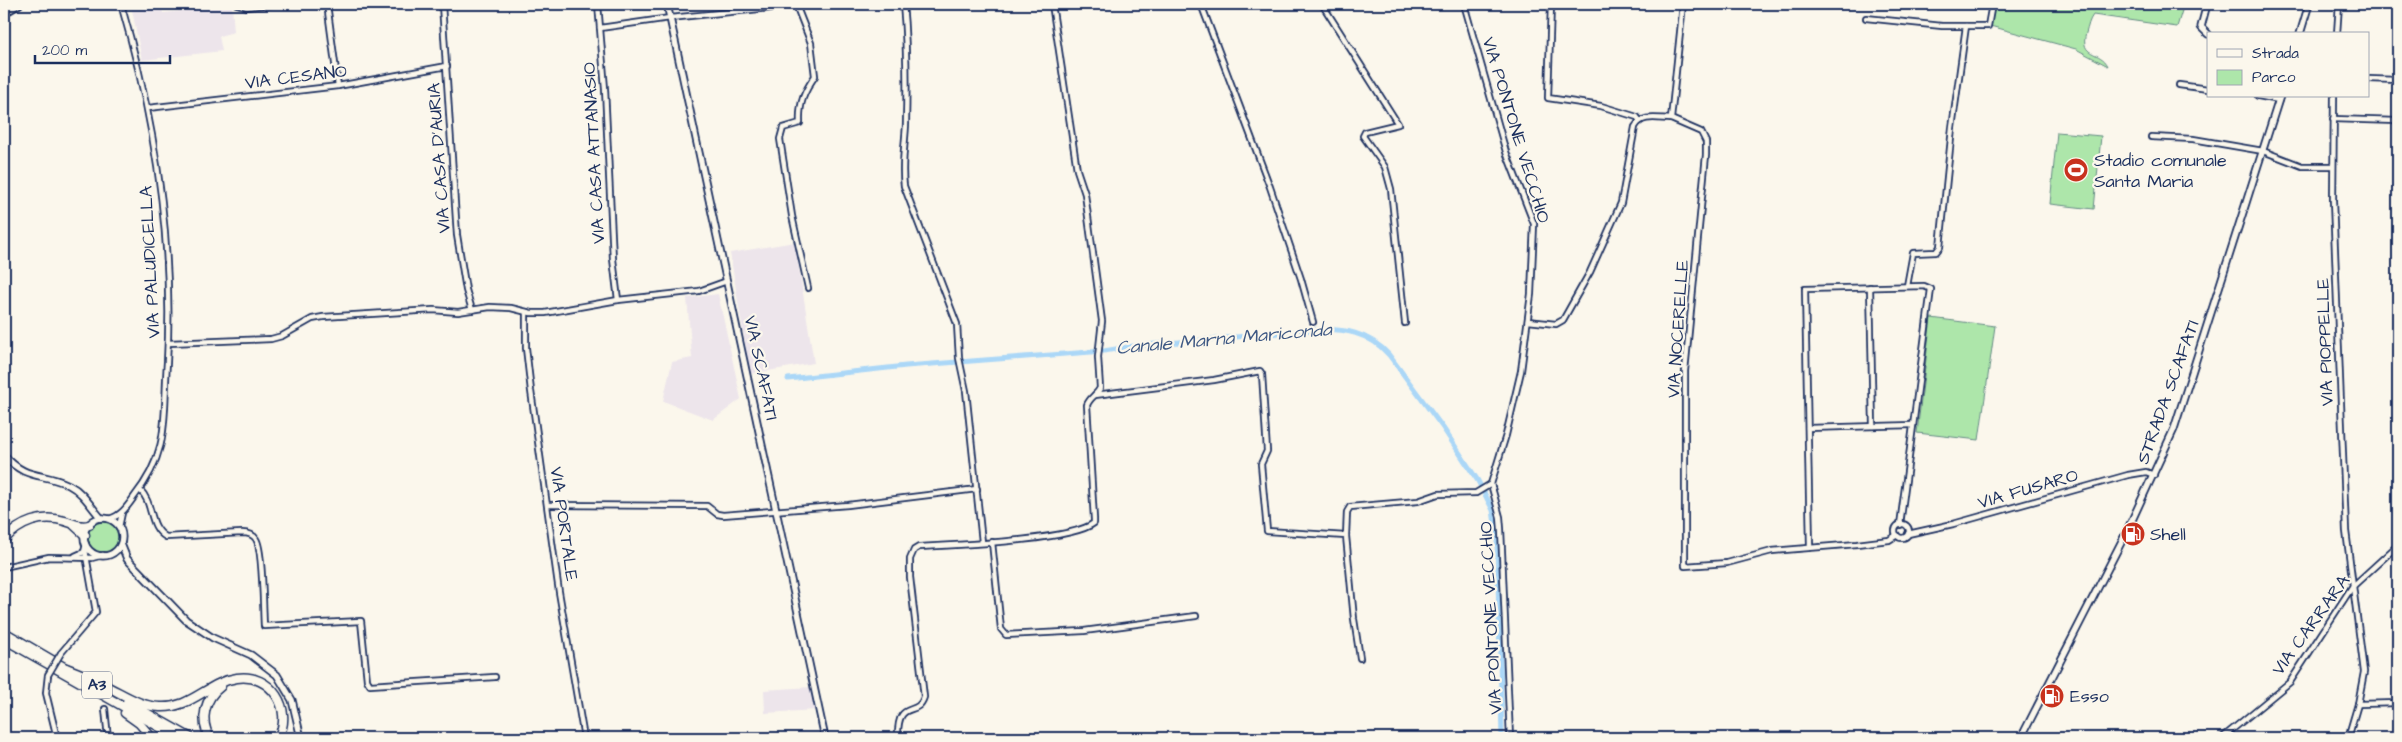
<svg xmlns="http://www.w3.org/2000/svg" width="2402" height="742" font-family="'Architects Daughter',sans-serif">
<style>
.built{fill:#ede5eb}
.green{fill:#ade6aa;stroke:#648a84}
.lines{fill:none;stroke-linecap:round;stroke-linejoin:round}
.canal{stroke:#abd7f7;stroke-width:5}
.minor-casing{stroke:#1b2f5e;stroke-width:8}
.tertiary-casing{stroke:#1b2f5e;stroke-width:9}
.secondary-casing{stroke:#1b2f5e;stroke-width:10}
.trunk-casing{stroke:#1b2f5e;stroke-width:11}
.motorway-casing{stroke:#1b2f5e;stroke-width:11}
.minor{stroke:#fbf7ec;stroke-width:4.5}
.tertiary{stroke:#fbf7ec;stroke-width:5.5}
.secondary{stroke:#fbf7ec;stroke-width:6}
.trunk{stroke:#fbf7ec;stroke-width:8}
.motorway{stroke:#fbf7ec;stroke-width:8}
.minor-bridge-casing{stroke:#1b2f5e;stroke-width:8;stroke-linecap:butt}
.minor-bridge{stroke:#fbf7ec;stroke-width:4.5}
.labels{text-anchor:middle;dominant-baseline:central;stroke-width:4.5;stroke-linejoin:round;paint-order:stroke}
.shield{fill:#fbf7ec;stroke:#5e6b89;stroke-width:1}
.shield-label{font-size:16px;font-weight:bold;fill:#1b2f5e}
.street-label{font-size:18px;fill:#1b2f5e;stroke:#fbf7ec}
.poi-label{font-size:18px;fill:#1b2f5e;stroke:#fbf7ec;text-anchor:start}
.water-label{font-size:19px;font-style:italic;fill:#3f5984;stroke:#fbf7ec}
</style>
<rect width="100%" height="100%" fill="#fbf7ec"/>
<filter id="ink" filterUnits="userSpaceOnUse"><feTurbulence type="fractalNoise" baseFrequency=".02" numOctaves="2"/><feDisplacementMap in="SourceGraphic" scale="10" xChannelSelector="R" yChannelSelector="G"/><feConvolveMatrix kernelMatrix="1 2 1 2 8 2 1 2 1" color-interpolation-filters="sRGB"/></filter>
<g filter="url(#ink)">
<!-- built -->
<g class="built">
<path d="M161,4L163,13L232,6L234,32L219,36L222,51L142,60L131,5Z"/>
<path d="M544,4H593L544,9Z"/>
<path d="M795,242L814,363L750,374L730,253Z"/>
<path d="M718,294L741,399L713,420L663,401L672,362L692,358L687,298Z"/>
<path d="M811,687L817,710L765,713L764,690Z"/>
</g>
<!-- green -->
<g class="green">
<path d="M1993,4H2184L2177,27L2093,15C2089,20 2088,27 2086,33C2079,58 2101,50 2108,66L2076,49L1990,26Z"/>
<path d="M2057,132L2101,136L2094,209L2050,204Z"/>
<path d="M1931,318L1995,326L1979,440L1917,433Z"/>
<circle cx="103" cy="537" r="15"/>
</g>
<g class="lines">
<!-- canal -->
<path class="canal" d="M788,379L906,366L1104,351L1134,346L1314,330C1343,328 1369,332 1389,355L1443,428L1478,481L1493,510L1497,539L1502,738"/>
<defs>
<g id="minor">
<path d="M237,4L247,7L273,4"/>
<path d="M327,4L338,86"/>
<path d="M442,4L457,235L466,290L472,310"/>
<path d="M598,4L605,89L613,259L618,300"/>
<path d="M903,4C907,44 907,84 906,124C905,145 901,165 904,186L957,324L959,358L966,391L982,542"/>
<path d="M1201,4L1270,187L1301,279L1313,322"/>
<path d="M1322,4L1398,124L1365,132L1363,136L1385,167L1391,189L1405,323"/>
<path d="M1464,4L1506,152L1534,224L1531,294L1521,371L1506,435L1491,484L1500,517L1501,529L1510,738"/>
<path d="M1551,4L1548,98L1601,106L1637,117L1640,121"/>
<path d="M1683,4L1671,119L1701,132L1706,142V155L1685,371V566L1727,563L1772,551L1857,544L1889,540L1897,535"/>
<path d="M796,5L811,43L815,76C804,92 799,103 800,123L783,128L780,139L792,216L808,288"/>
<path d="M1866,18L1942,26H1988L1992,4"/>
<path d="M600,28L670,18L811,4"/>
<path d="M2337,34L2339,4"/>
<path d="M2368,79L2398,80"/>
<path d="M2179,85L2208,89"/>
<path d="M2258,96L2279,100"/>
<path d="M2334,96L2333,201L2346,531L2364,672L2358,704L2348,738"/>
<path d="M148,108L338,86L447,66"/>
<path d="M2333,119L2398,121"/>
<path d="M2151,137L2193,139L2263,151L2302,166H2332"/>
<path d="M1907,286L1913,253L1936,252L1940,247L1952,128L1966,26"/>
<path d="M1870,287L1873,426"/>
<path d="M526,312V348L531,391L559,592L584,738"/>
<path d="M1528,321L1556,324L1563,320L1590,272L1621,203L1635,127C1642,114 1658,119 1671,119"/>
<path d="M169,343L271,339L282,336L312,319L323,317L433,310L458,312L490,307L511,308L531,313H545L618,300L699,291L727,281"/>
<path d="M1095,395L1214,380L1260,371L1262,374L1267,451L1261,464L1267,531L1346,536L1354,619L1360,658"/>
<path d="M1808,428L1913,425"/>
<path d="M140,490C154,503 148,527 166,537L242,533C248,533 253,534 256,539C263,549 263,611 264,626L361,621L367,680L370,685L495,677"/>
<path d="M548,505L707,506L717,514L723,515L848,505L977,489"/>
<path d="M109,519C121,516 127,507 134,497C171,450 163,417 167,362C174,240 155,121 121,4"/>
<circle cx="1902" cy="531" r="7"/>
<path d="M119,527L122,513"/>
<path d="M1908,534L1953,524L2128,475L2146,472L2154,475"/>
<path d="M1346,536L1347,512L1350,507L1418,501L1438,494L1476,493L1491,484"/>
<path d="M992,542L1001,629L1006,635L1084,631L1196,616"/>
<path d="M1810,547L1805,289L1924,286L1931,289L1900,525"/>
<path d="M75,556L84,552L86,544"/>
<path d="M4,567L49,557L92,558L103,555"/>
<path d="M61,653L96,612L85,550"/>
<path d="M48,675L46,693L57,738"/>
<path d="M2358,704L2398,703"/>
<path d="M105,709L108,738"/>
<path d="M898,738C897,697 917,719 924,697L910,577V559L914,550L919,547C953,545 1071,541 1094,523V519L1087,405C1090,397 1097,395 1100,388L1098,357L1102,321L1085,194L1077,170L1052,4"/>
<path d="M2000,738L2022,737"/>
<path d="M2222,738L2290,682L2352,587L2398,545"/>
</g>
<g id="tertiary">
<path d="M667,4L825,738"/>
<path d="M2207,4L2201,27L2208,34"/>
<path d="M2300,34L2309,4"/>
<path d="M4,455C26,481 43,472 69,485C83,492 91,507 101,518"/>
<circle cx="103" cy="537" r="19"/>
<path d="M121,544L127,559L186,620L213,638L251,655L277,675L292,700L301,738"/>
<path d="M2021,738L2127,531L2174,429L2280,96"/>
</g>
<path id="secondary" d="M4,13L19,4"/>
<g id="trunk">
<path d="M74,525L85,535"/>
<path d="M4,540C20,522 42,514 65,521C74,524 80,527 89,525"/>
</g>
<g id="motorway">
<path d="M4,632L69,670"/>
<path d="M4,639L179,738"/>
<path d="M66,668C79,673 92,678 104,685C123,694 139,706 160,707C191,709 208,682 237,678C271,673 294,709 278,738"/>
<path d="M127,702L191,738"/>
<path d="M125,713L139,723L152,738"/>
<path d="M210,738C199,720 205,698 221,686"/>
</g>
</defs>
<!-- minor casing -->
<use href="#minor" class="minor-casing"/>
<!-- tertiary casing -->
<use href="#tertiary" class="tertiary-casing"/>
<!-- secondary casing -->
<use href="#secondary" class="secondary-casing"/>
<!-- trunk casing -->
<use href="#trunk" class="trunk-casing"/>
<!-- motorway casing -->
<use href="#motorway" class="motorway-casing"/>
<!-- minor -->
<use href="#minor" class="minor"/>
<!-- tertiary -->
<use href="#tertiary" class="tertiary"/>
<!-- secondary -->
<use href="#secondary" class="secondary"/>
<!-- trunk -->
<use href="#trunk" class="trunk"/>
<!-- motorway -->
<use href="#motorway" class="motorway"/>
<defs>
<path id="minor-bridge" d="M48,675L61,653"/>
</defs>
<!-- minor-bridge casing -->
<use href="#minor-bridge" class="minor-bridge-casing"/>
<!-- minor-bridge -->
<use href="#minor-bridge" class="minor-bridge"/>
</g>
</g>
<!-- icons -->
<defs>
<symbol id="stadium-disc" viewBox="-11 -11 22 22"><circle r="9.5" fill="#c8321e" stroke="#fbf7ec"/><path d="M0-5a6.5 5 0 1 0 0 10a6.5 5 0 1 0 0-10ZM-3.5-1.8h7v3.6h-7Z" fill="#fff"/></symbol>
<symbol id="fuel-disc" viewBox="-11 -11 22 22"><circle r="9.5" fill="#c8321e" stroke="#fbf7ec"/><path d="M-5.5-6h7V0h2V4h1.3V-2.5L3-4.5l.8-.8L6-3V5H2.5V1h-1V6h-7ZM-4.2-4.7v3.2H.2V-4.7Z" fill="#fff"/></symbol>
</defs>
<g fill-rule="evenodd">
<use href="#stadium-disc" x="2062" y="156" width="28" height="28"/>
<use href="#fuel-disc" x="2119" y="520" width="28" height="28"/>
<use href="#fuel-disc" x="2038" y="682" width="28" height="28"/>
</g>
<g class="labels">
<!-- shield labels -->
<rect class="shield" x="82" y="671.5" width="30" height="27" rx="4"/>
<g class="shield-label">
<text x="97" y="685">A3</text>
</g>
<!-- street labels -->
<g class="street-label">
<text transform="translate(296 77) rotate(-7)">VIA CESANO</text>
<text transform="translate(1516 130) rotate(73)">VIA PONTONE VECCHIO</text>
<text transform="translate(594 153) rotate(-93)">VIA CASA ATTANASIO</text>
<text transform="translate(439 158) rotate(-94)">VIA CASA D'AURIA</text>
<text transform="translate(150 262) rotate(-93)">VIA PALUDICELLA</text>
<text transform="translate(1678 329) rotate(-86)">VIA NOCERELLE</text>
<text transform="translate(2325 342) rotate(-92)">VIA PIOPPELLE</text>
<text transform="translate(761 368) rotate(78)">VIA SCAFATI</text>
<text transform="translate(2168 392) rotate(-70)">STRADA SCAFATI</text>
<text transform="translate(2028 489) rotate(-16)">VIA FUSARO</text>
<text transform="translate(564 524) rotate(82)">VIA PORTALE</text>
<text transform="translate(1491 618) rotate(-93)">VIA PONTONE VECCHIO</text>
<text transform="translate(2311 625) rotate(-54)">VIA CARRARA</text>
</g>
<!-- poi labels -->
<g class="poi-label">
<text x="2094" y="160">Stadio comunale<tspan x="2094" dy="21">Santa Maria</tspan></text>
<text x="2150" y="534">Shell</text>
<text x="2070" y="696">Esso</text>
</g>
<!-- water labels -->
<g class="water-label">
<text transform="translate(1224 339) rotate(-5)">Canale Marna Mariconda</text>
</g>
</g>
<!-- margin -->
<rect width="2402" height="742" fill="none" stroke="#fbf7ec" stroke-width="20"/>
<rect x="10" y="10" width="2382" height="722" fill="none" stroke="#1b2f5e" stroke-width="2" filter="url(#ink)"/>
<!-- legend -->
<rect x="2207" y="32" width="162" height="65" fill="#fbf7ec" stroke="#a1a7b3"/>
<rect x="2217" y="49" width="25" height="8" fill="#fbf7ec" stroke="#a1a7b3"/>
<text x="2252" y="58" font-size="15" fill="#1b2f5e">Strada</text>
<rect x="2217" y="70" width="25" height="15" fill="#ade6aa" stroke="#a1a7b3"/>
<text x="2252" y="82" font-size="15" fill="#1b2f5e">Parco</text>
<!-- scale -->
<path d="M35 55v8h135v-8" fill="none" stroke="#1b2f5e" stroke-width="2.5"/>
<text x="42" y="55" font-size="15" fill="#1b2f5e" stroke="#fbf7ec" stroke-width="4" paint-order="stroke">200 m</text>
</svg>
